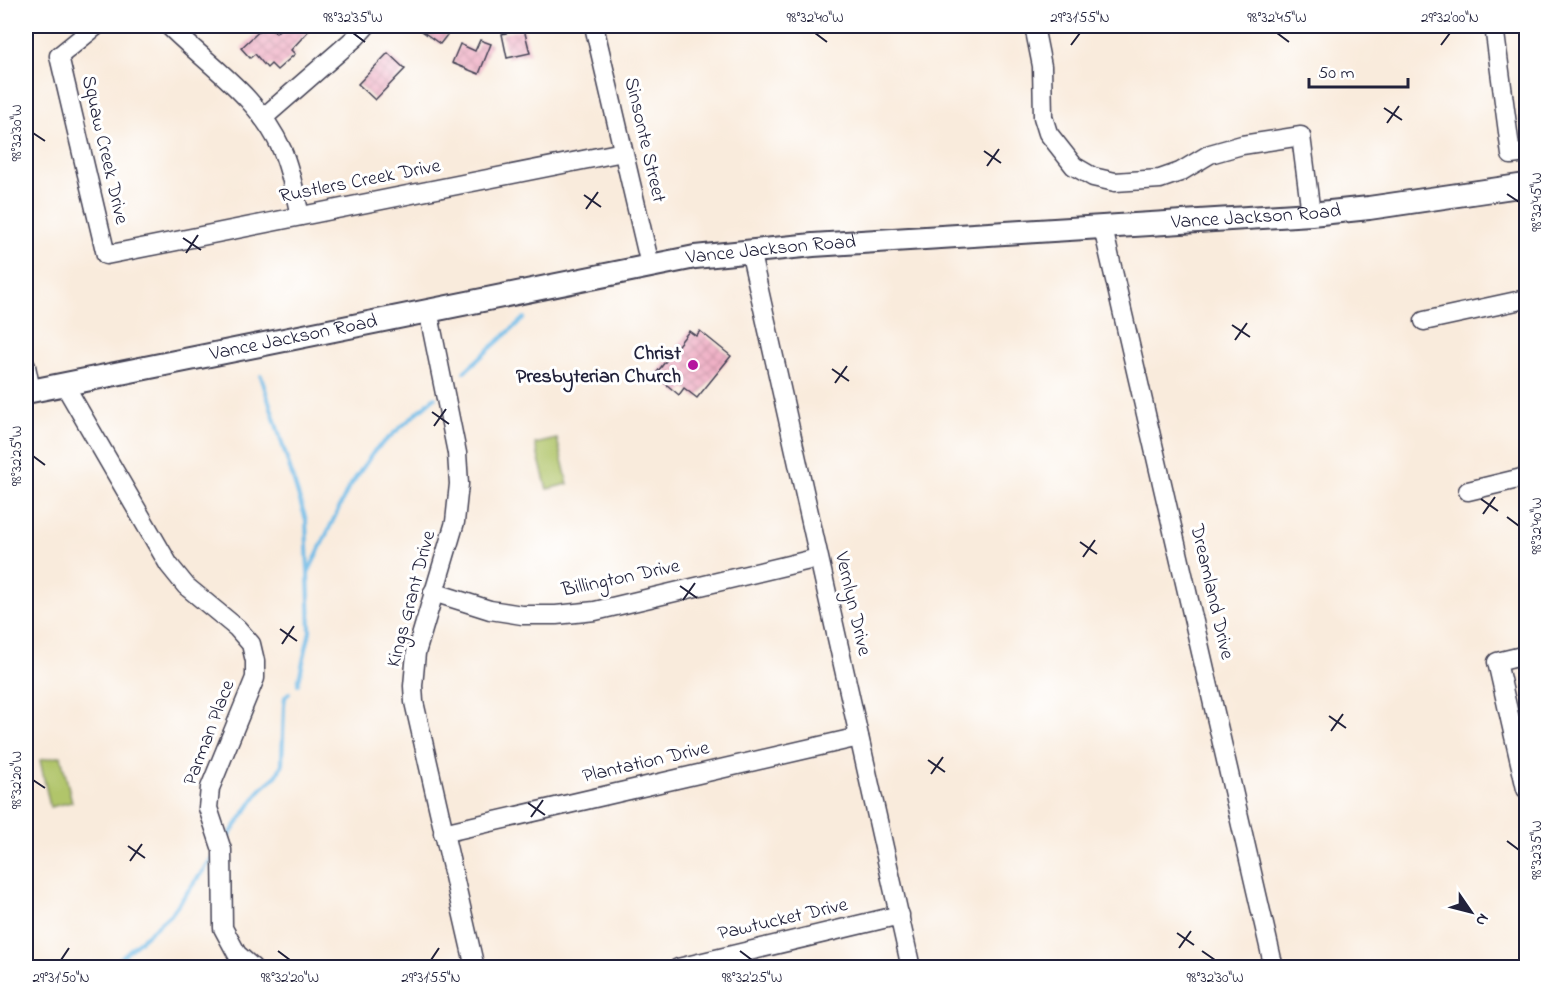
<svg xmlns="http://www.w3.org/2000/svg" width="1552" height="993" font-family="'Indie Flower',sans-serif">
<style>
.grass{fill:#b1c56a;stroke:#6a7452;stroke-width:1.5}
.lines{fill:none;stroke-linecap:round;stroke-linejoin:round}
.stream{stroke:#6dbae6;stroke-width:4}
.building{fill:url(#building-cross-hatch)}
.minor-casing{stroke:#424053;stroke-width:21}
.major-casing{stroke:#424053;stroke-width:26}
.minor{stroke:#fff;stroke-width:18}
.major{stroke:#fff;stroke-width:22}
.ticks{fill:none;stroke:#22223b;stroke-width:2}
.poi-dot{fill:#b5179e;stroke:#fff;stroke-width:2}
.labels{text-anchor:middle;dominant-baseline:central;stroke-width:6;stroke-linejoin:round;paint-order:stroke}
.street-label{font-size:20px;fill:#22223b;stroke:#fff}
.poi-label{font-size:20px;font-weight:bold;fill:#22223b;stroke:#fff;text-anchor:end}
.neatline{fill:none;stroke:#22223b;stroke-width:2}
.ticks-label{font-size:15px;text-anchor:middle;fill:#22223b}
</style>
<defs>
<pattern id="building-cross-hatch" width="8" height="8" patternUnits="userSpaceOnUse" patternTransform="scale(1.5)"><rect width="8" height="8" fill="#efafc4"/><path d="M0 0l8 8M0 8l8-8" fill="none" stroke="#cd96a9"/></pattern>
</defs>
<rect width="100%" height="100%" fill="#fff"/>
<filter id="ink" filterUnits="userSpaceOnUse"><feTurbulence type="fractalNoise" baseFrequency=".0167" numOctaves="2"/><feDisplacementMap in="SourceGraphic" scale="12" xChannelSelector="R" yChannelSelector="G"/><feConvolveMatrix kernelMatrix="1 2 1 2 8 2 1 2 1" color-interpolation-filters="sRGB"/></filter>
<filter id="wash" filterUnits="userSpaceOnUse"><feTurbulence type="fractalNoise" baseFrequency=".008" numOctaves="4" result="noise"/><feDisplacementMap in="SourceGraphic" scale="24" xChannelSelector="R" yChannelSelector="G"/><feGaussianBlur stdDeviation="1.35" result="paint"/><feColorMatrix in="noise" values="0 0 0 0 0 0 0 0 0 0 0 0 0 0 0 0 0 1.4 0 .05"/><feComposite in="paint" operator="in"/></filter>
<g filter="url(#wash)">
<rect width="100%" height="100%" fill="#f9ebdc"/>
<!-- grass -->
<g class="grass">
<path d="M557,439L568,484L547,489L535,444Z"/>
<path d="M61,756L72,802L50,807L40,760Z"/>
</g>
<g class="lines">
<!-- stream -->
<g class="stream">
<path d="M464,372L524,318"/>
<path d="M261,376L306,520L308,572"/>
<path d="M298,684L310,631L308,573L348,489L375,450L435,397"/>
<path d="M228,837L261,789L277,775L282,764L284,705L285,697L289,693"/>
<path d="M91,968L118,960L172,913L213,857"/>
</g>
</g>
<g id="blocks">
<!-- building -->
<g class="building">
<path d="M265,26H269L276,33L283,26H313L291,50L295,54L277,70L271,64L267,68L255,54L250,58L241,48Z"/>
<path d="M415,26H454L440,44Z"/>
<path d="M524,29L530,53L507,58L502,34Z"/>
<path d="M480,40L491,44L479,74L452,63L460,44L475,51Z"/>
<path d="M388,53L405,69L375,100L358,84Z"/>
<path d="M689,331L696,336L700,331L731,356L697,398L684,388L679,395L655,375Z"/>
</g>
</g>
</g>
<g filter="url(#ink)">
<use href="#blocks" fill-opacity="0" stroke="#424053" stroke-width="1.5"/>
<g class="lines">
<defs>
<g id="minor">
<path d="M96,26L59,56L106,255L623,152"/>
<path d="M169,26C208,65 259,97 282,150C291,171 295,194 300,216"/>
<path d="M594,26L650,265"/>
<path d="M1034,26L1042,66L1043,117L1048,133L1074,166L1093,177L1115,182L1160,179L1180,172L1210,154L1242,145L1301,136L1311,214"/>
<path d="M1494,26L1511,155L1526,153"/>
<path d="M263,118L356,37L366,26"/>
<path d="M1103,228L1274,968"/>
<path d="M750,250L911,968"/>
<path d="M428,310L457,453L459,484L455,522L416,653L413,686L414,702L475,968"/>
<path d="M1424,321L1526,299"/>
<path d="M26,366L31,391"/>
<path d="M64,384L169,565L186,586L237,628L251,644L255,661V678L210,788L208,808L222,850L223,928L237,954L253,968"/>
<path d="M1468,491L1526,477"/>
<path d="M433,592L490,610L522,615H556L595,611L818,558"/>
<path d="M1526,655L1497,662L1526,789"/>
<path d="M443,833L859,737"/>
<path d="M678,968L900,915"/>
</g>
<g id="major">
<path id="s1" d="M26,392L695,257L813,245L1311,214L1369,208L1526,185"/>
</g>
</defs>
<!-- minor casing -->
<use href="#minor" class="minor-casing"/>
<!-- major casing -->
<use href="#major" class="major-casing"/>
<!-- minor -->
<use href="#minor" class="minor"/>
<!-- major -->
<use href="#major" class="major"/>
</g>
</g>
<!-- ticks -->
<path class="ticks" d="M353,33L365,42M815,33L827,42M1277,33L1289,42M1071,45L1080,33M1441,45L1450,33M1384,108L1402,120M1387,123L1399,106M33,133L45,141M984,151L1001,163M987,166L999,149M1507,194L1519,202M584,195L601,207M586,209L598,192M183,238L201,250M186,253L198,235M1232,325L1250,337M1235,340L1247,323M832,369L849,381M835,383L847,366M432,412L449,424M434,426L446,409M33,456L45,465M1481,499L1498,511M1483,514L1495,497M1507,517L1519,526M1080,542L1097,554M1083,557L1095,540M680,586L697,598M683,600L695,583M280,629L297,641M282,644L294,626M1329,716L1346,728M1331,731L1343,714M928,760L945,772M931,774L943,757M33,780L45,788M528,803L545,815M531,817L543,800M1507,841L1519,850M128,846L145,858M130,861L142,844M1177,933L1194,945M1179,948L1191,931M278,951L290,960M740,951L752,960M1202,951L1215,960M61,960L69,948M431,960L439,948"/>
<!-- markers -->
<circle class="poi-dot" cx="693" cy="365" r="6"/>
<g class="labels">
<!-- street labels -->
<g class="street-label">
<text transform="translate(644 140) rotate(77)">Sinsonte Street</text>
<text transform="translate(104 150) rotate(77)">Squaw Creek Drive</text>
<text transform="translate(360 182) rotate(-11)">Rustlers Creek Drive</text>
<text stroke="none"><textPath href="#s1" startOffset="1245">Vance Jackson Road</textPath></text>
<text stroke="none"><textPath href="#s1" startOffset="759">Vance Jackson Road</textPath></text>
<text stroke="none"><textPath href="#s1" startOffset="273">Vance Jackson Road</textPath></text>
<text transform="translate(621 579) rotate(-12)">Billington Drive</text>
<text transform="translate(1211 592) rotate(77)">Dreamland Drive</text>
<text transform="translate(412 599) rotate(-75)">Kings Grant Drive</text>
<text transform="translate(852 604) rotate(77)">Vernlyn Drive</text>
<text transform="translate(210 733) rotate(-69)">Parman Place</text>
<text transform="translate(646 763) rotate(-13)">Plantation Drive</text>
<text transform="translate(783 920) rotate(-13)">Pawtucket Drive</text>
</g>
<!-- poi labels -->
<g class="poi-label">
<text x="681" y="354">Christ<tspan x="681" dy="23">Presbyterian Church</tspan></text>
</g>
</g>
<!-- margin -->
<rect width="1552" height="993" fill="none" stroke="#fff" stroke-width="66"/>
<!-- north arrow -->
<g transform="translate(1471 912) rotate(125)" stroke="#ffffff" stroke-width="4.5" paint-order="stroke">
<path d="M0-4.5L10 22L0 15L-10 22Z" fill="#22223b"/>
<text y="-9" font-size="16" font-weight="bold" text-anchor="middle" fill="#22223b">N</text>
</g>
<!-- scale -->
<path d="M1309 78v9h99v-9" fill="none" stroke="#22223b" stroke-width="3"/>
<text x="1318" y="78" font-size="18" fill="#22223b" stroke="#ffffff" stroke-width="4.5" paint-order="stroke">50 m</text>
<rect x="33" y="33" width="1486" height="927" class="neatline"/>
<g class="ticks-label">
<text x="353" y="22">98°32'35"W</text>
<text x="815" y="22">98°32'40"W</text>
<text x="1080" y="22">29°31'55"N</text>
<text x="1277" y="22">98°32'45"W</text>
<text x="1450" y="22">29°32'00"N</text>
<text transform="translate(16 133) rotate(-90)" y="5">98°32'30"W</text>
<text transform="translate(1536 202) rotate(-90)" y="5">98°32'45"W</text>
<text transform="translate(16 456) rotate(-90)" y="5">98°32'25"W</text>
<text transform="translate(1536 526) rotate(-90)" y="5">98°32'40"W</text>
<text transform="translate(16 780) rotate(-90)" y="5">98°32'20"W</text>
<text transform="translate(1536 850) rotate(-90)" y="5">98°32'35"W</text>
<text x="61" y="982">29°31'50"N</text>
<text x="290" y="982">98°32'20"W</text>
<text x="431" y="982">29°31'55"N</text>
<text x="752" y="982">98°32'25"W</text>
<text x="1215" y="982">98°32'30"W</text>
</g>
</svg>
